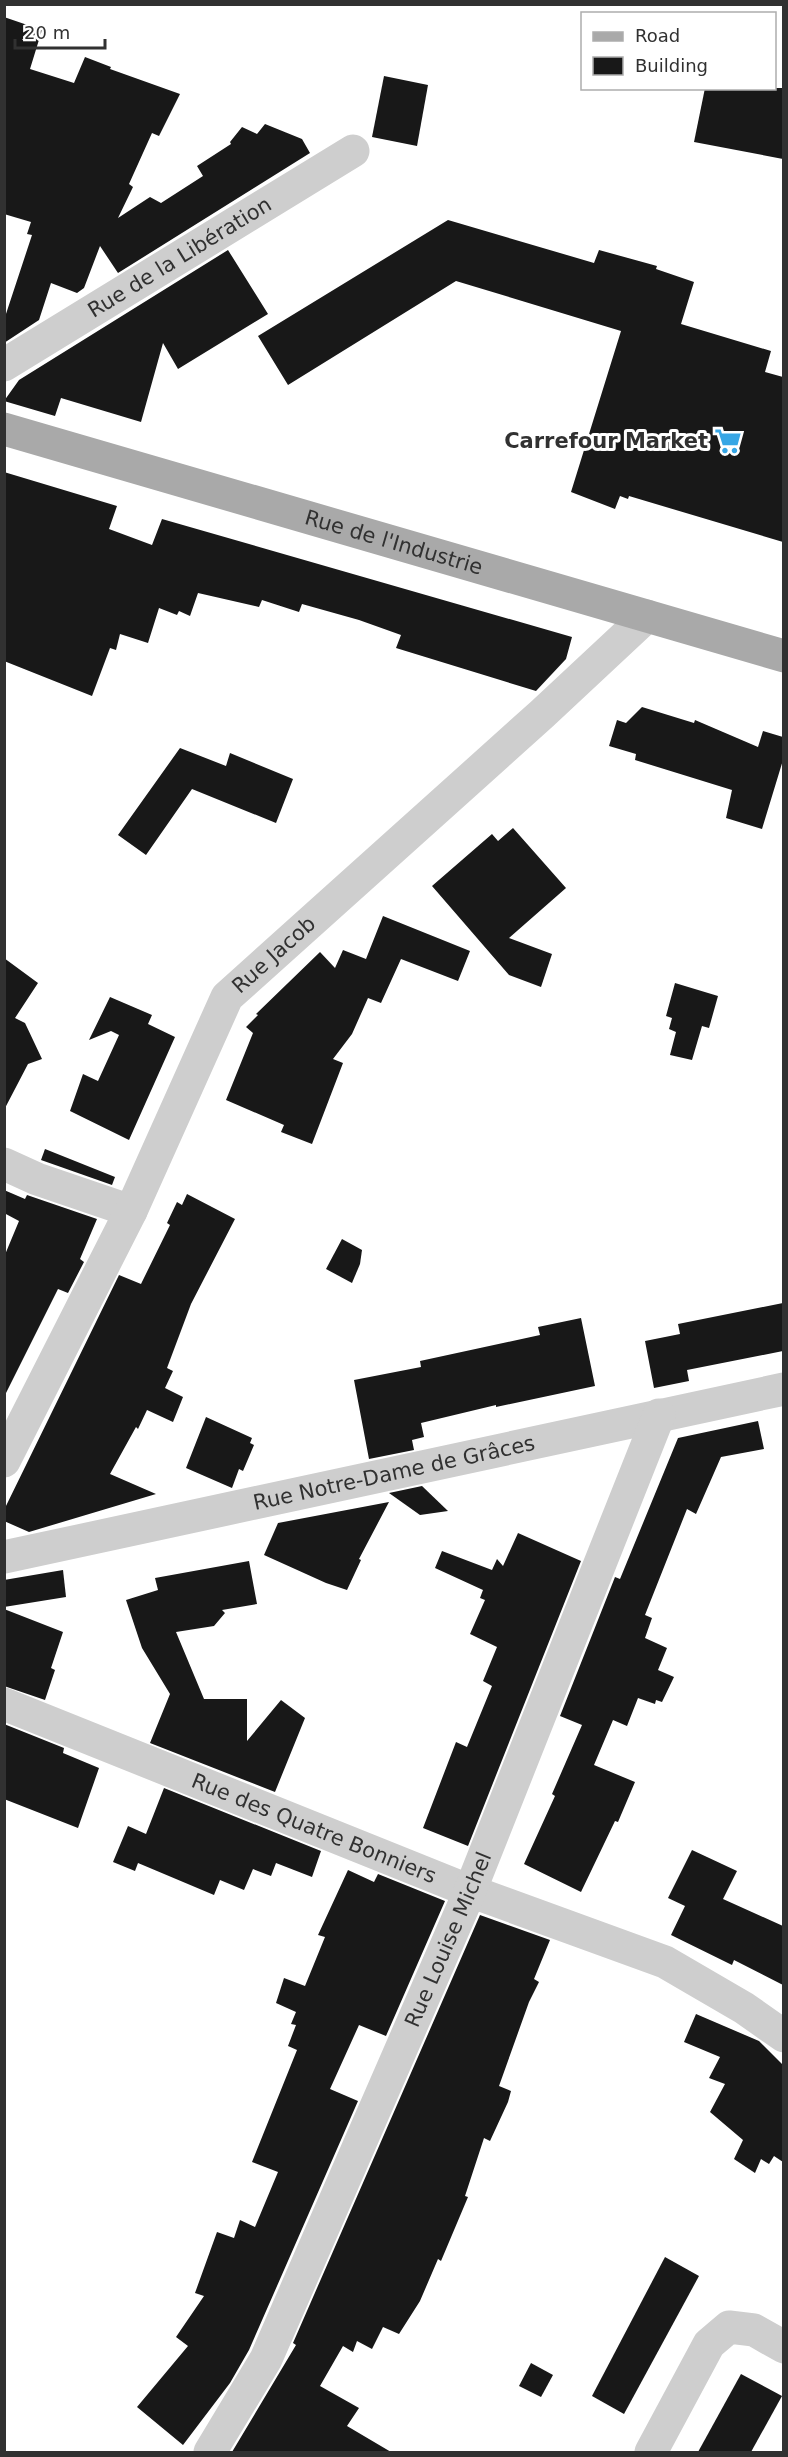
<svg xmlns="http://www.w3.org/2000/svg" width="788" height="2457" font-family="'DejaVu Sans',sans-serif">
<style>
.building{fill:#181818}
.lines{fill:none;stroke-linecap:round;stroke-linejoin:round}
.minor{stroke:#cecece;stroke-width:33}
.major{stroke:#a9a9a9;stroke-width:33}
.labels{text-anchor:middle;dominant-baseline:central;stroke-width:6;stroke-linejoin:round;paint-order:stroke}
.street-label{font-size:21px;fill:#313131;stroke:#fff}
.poi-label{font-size:21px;font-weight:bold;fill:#313131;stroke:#fff;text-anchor:end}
</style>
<rect width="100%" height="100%" fill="#fff"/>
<!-- building -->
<g class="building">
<path d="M4,17L42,30L30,69L74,83L85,57L111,67L110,69L180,94L159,136L152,133L129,184L133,187L118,218L150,197L161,203L203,176L197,166L231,144L230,142L242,127L257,134L265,124L302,139L310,153L118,273L100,246L84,288L77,293L51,283L39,320L4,343V320L32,235L27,234L31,222L4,214Z"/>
<path d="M384,76L428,85L417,146L372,137Z"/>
<path d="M705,88H783V159L694,142Z"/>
<path d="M448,220L594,263L599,250L657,266L656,269L694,282L681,324L771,351L765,372L783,377V542L629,496L628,499L620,496L615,509L571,492L621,331L456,281L288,385L258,336Z"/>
<path d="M228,250L268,314L178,369L163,343L141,422L61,398L55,416L4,401L19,380Z"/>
<path d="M4,472L117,506L109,529L152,545L162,519L572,637L566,659L536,691L396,648L401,635L359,620L302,604L299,612L262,600L259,607L198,593L190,616L179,611L177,615L159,608L148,643L120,634L116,650L110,648L92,696L4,661Z"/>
<path d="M642,707L694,723L695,720L758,747L763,731L783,737V760L762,829L726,818L732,790L635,760L636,754L609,746L617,720L626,723Z"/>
<path d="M180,748L226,766L230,753L293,779L276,823L192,789L146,855L118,835Z"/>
<path d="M513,828L566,888L509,938L552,954L541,987L509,975L432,886L492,834L498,841Z"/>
<path d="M383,916L470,951L458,981L401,959L381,1003L368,998L352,1034L333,1059L343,1063L312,1144L281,1132L284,1125L226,1100L253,1033L246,1027L258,1015L256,1014L320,952L335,968L343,950L366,959Z"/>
<path d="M4,958L38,983L15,1018L25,1023L42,1059L28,1064L4,1110Z"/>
<path d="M675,983L718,996L709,1028L702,1026L692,1060L670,1055L676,1032L669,1029L672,1018L666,1016Z"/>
<path d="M110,997L152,1015L148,1024L175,1037L129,1140L70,1111L83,1074L98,1081L119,1035L111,1031L89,1040Z"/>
<path d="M45,1149L115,1177L112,1185L41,1160Z"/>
<path d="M4,1190L25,1199L27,1195L97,1219L80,1259L84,1262L68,1293L58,1289L4,1397V1257L19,1221L4,1213Z"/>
<path d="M187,1194L235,1219L191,1304L167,1368L173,1371L165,1388L183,1397L173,1422L147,1410L138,1429L136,1427L110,1474L156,1494L29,1532L4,1521V1510L119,1275L141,1284L170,1225L167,1223L177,1202L182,1205Z"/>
<path d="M342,1239L362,1250L360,1264L352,1283L326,1269Z"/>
<path d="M783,1303V1351L687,1370L689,1381L654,1388L645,1341L680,1334L678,1324Z"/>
<path d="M581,1318L595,1386L496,1407V1405L421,1423L424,1437L412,1440L414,1450L369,1459L354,1380L421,1367L420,1361L540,1335L538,1327Z"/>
<path d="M206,1417L252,1438L250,1443L254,1445L243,1471L239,1469L232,1488L186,1468Z"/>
<path d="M758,1421L764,1449L721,1457L696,1514L687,1509L645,1615L652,1618L645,1638L667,1648L658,1670L674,1677L662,1702L656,1700L655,1704L638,1698L627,1726L613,1720L594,1765L635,1782L618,1822L615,1821L581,1892L524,1864L555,1796L552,1794L582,1725L560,1716L615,1577L620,1579L678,1438Z"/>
<path d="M422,1486L448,1511L420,1515L389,1493Z"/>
<path d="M389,1502L359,1559L361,1560L347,1590L326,1583L264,1555L278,1523Z"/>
<path d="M518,1533L581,1561L468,1846L423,1828L456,1742L467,1747L492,1686L483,1681L497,1647L470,1634L485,1600L480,1598L483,1590L435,1568L442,1551L492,1570L497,1559L503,1566Z"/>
<path d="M249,1561L257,1604L222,1610L225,1613L214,1626L176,1632L204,1699H247V1741L281,1700L305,1718L275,1792L150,1743L170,1694L142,1648L126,1600L158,1590L155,1578Z"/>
<path d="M63,1570L66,1597L4,1607V1580Z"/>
<path d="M4,1609L63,1632L51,1668L55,1670L45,1700L4,1686Z"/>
<path d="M4,1724L64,1748L63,1753L99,1768L78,1828L4,1799Z"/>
<path d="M164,1788L321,1851L312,1877L276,1863L271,1876L253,1869L244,1890L220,1880L214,1895L138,1863L135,1871L113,1862L128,1826L146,1834Z"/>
<path d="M692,1850L737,1871L723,1899L783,1926V1985L734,1960L732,1965L671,1935L685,1906L668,1898Z"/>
<path d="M348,1870L374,1882L378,1874L445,1901L386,2036L359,2025L330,2089L358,2101L249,2350L230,2383L183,2445L137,2407L188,2346L176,2337L204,2296L195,2293L217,2232L234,2238L240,2220L255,2227L278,2172L252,2162L297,2050L288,2046L296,2025L291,2024L296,2012L276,2003L284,1978L305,1986L325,1937L318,1935Z"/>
<path d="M480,1915L550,1940L534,1979L539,1982L529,2002L499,2086L511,2091L508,2102L490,2141L484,2138L465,2196L468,2197L441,2261L438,2259L420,2301L399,2334L383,2327L372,2349L357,2341L353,2352L343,2346L320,2386L359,2408L347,2426L391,2452H232L296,2345L293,2343Z"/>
<path d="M696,2014L759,2041L783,2065V2162L774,2156L769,2164L761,2159L755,2173L734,2159L743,2140L710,2112L725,2084L709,2078L720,2057L684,2042Z"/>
<path d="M665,2257L699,2276L624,2414L592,2396Z"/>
<path d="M531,2363L553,2375L541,2397L519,2386Z"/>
<path d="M741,2374L782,2396L751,2452H698Z"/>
</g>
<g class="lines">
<!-- minor -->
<g class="minor">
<path id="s1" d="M4,365L353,151"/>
<path d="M4,1164L37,1179L131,1211"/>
<path id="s2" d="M4,1461L131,1211L227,997L542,714L647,616"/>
<path id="s3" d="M4,1557L784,1389"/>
<path id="s4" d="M4,1704L470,1891L665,1962L744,2008L784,2036"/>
<path id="s5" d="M210,2452L266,2359L470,1891L659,1415"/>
<path d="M651,2452L709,2344L729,2327L754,2330L784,2347"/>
</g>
<!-- major -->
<path class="major" id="s6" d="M4,429L784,656"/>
</g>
<!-- icons -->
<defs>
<symbol id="supermarket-bare" viewBox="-9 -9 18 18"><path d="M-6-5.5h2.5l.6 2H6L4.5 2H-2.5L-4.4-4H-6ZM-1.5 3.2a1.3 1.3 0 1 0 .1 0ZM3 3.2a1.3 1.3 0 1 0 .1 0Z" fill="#37a6e5" stroke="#fff" stroke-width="2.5" paint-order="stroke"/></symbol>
</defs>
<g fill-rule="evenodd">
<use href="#supermarket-bare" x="709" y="422" width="38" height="38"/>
</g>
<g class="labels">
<!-- street labels -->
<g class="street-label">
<text stroke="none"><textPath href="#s1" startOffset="206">Rue de la Libération</textPath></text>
<text stroke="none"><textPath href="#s6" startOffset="406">Rue de l'Industrie</textPath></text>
<text stroke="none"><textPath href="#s2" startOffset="578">Rue Jacob</textPath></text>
<text stroke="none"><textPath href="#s3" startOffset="399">Rue Notre-Dame de Grâces</textPath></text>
<text stroke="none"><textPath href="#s4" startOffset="334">Rue des Quatre Bonniers</textPath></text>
<text stroke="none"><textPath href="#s5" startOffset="566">Rue Louise Michel</textPath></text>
</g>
<!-- poi labels -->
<g class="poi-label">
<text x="708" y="441">Carrefour Market</text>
</g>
</g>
<!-- border -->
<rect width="788" height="2457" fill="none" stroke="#313131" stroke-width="12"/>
<!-- legend -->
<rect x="581" y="12" width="195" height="78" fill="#ffffff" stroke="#adadad" stroke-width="1.5"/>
<rect x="593" y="32" width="30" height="9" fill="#a9a9a9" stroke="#adadad" stroke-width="1.5"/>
<text x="635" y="42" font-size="18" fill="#313131">Road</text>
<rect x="593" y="57" width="30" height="18" fill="#181818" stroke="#adadad" stroke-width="1.5"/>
<text x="635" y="72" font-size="18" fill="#313131">Building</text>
<!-- scale -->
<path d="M15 39v9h90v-9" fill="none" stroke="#313131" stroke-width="3"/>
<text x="24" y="39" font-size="18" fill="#313131" stroke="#ffffff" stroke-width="4.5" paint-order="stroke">20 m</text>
</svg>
